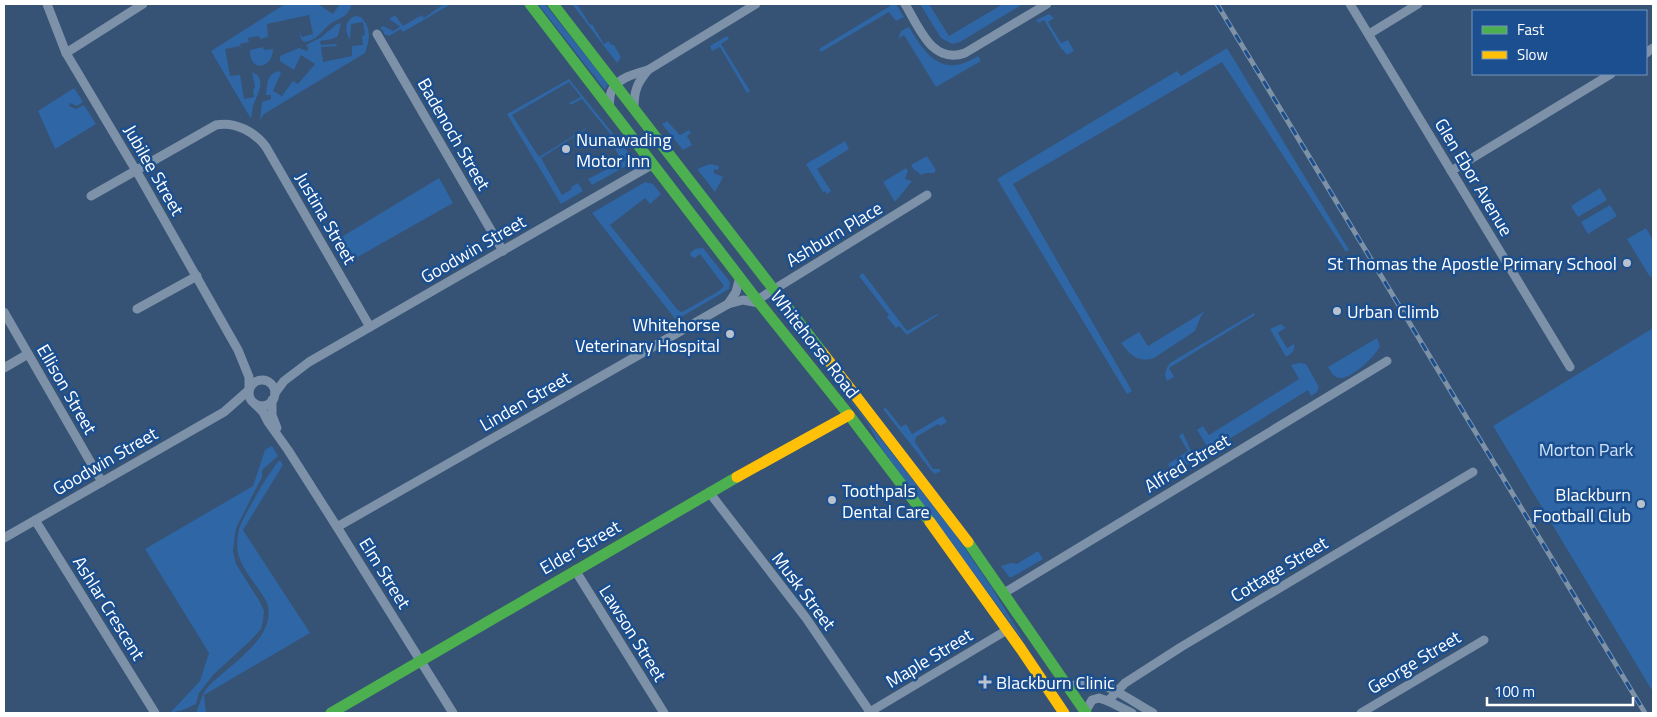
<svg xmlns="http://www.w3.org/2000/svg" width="1657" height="717" font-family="'Titillium Web',sans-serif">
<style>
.green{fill:#2f66a5}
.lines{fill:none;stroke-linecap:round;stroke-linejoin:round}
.street{stroke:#7d92a8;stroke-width:9}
.fast{stroke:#4caf50;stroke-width:11}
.slow{stroke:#ffc107;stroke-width:11}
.rail-casing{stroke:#7e92a7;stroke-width:5}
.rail{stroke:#1b4f8f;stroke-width:3;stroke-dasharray:9;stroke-linecap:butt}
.poi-dot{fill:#b9c2ce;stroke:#1b4f8f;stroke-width:2}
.labels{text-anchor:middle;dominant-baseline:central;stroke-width:5;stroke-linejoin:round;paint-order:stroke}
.street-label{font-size:18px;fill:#fff;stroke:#1b4f8f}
.poi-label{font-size:18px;fill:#fff;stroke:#1b4f8f;text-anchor:start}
.park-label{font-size:18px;fill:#cfe3fa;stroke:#1b4f8f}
</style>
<rect width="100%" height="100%" fill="#365274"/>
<!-- green -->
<g class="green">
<path d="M285,4H318L333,14L340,4H350L351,7C347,16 341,18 333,22C323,28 318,41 304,42L301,39L299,29L302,37L313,34L309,15L267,24L268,37L260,39L259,36L248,38L249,42L240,44L242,54L240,46L225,49L230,76L240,75L244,99L254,97L253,89L255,88L252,72C268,78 257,95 253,106C252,110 252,115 251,119L211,51Z"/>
<path d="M444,4H451L403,32L401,29L389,36L384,34L383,30L380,29L383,26L393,31L400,27L398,25L389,19L395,15L403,26L422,15L424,18Z"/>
<path d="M538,4H545L608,84L605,90Z"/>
<path d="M572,4H577L590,25L592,24L604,44L609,41L610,44L614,45L621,57L617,63Z"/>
<path d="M890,4H896L904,17L896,21L889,12L821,52L819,49L890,6Z"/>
<path d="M920,4H929L949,36L1003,4H1023L960,42L952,44L941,38Z"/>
<path d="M1049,14L1054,18L1048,22L1061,43L1068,40L1074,51L1067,55L1063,50H1062L1044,20L1038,23L1036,20Z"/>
<path d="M355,16L361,17C372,29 370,39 365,53L264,114L260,120L262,102L271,99V95H266C267,85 267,74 278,71L281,73L273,91L282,96L293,81L298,84L315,64L301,55L294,70L280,61V56L299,48L307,51L308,48L306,45L320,38L337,24L341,23L338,36L332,39L320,41L321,45L335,44L338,46L321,47L323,62L352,56V46L363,45L362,36L365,35L363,22L351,24L350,40C345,31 344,21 355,16Z"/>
<path d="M909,27C926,55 942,79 978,56L981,61L936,87L904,35L898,39L901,31Z"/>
<path d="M727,36L729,39L721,44L750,91L747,93L720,47L712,51L710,46Z"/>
<path d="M263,47L264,50L273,49C273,69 249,73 250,50Z"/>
<path d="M1227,48L1349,250L1346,252L1222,62L1013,184L1132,391L1127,394L997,179L1177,71L1181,76Z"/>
<path d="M569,79L635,161L592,185L588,179L609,168V166L621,160L615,149L619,145L582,99L570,105L569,103L581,97L569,82L512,115L539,157L586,128V129L541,158L562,195L572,189L571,187L578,183L583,191L561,204L507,114Z"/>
<path d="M74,88L83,102L77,106L70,103L69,106L76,109L84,105L96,124L55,149L38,111Z"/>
<path d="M667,121L680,135L689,130L691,133L687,136L692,145L683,150L662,124Z"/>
<path d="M845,141L849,149L817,169L831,191L827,194L825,191L823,192L806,164Z"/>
<path d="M927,156L936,170L934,173H926L920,175L918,172L914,170L911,165Z"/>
<path d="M710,164L719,166L718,170L714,169V173L723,177L715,192L697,169Z"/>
<path d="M906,168L908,171L905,179L912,181L895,202L883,182Z"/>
<path d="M439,178L453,203L347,263L335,241Z"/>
<path d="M645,182L653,184L661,194L650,204L645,198L610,225L677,309L681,312L684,311L719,291L724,286L700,254L695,258L691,256L690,253L695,249L703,248L730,282L729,289L676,320L592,213Z"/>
<path d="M1600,188L1607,200L1578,217L1571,206Z"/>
<path d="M1610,205L1617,216L1588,234L1581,222Z"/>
<path d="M1646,228L1653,240V275L1650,277L1627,239Z"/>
<path d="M863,273L907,331L937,314L938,315L907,335L899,326L896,328L887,317L889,315L859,276Z"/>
<path d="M776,304L955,534L992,588L1026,644L880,446L868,424Z"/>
<path d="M1205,311L1201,316L1195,331L1154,358C1139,363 1130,356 1121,343L1139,332L1148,346Z"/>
<path d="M1254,313L1255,315L1169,368L1174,377L1167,381C1163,374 1166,369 1170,363Z"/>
<path d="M1281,324L1285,328L1278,333L1287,348L1294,344C1296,350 1291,354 1286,357L1270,329Z"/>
<path d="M1653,328V692L1493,426Z"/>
<path d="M1377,338L1380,346C1376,356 1351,379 1340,378C1334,378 1331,372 1328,367Z"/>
<path d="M1299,363L1306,364L1319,387L1317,392L1311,396L1308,390L1210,451L1197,430L1203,426L1209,435L1299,379L1291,365Z"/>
<path d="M886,408L901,427L906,424L912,434L943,416L947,422L940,426L938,424L916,437L915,442L933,469H940L941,471L934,474L883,409Z"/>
<path d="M1183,433L1195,460L1177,469L1180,476L1169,482L1165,475L1172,471L1168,464L1188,451L1179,436Z"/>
<path d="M272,446L278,456L262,470V477L236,528L233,551L236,564L260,602L264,611L263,621L261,629L250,641L213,675L199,693L196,704L183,710L170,713L200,681L209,653L145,549L253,486L265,450Z"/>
<path d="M280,460L283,465L243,530L310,633L204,695L206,713H196C199,706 202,695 206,689C226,666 278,639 267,603C259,587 245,574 239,557C236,547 237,535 240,526C245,514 271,468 280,460Z"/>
<path d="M1038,551L1043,559L1012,577H1009L1001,566L1011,563L1017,564Z"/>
</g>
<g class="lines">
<!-- street -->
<g class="street">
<path d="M47,4L66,53L141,179L238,350L249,377V388"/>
<path d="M905,4C919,27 932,65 965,53L1047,4"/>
<path d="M1350,4L1570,367"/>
<path d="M377,34L503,251"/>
<path d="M1369,34L1418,4"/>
<path d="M66,53L143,4"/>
<path d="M1646,53L1653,48"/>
<path d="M609,107C610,102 609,95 612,90C618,78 636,73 648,70L756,4"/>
<path d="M634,108C634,91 637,83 648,70"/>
<path d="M1451,171L1611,74"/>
<path d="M91,196L216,125C235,121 255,132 266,147L370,327"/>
<path d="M757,300L927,195"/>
<path d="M728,304L736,292L740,277"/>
<path d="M137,309L197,276"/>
<path d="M4,312L102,482"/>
<path d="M4,368L28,354"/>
<circle cx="262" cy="393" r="13"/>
<path d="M275,393L284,381L309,362L653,164"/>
<path d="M272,400V415L277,428"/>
<path d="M255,404L263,412L268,422L288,450L337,527L453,713"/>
<path d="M709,492L806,618L870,712"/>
<path d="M35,520L155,713"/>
<path d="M337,527L728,304L743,300L759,303"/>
<path d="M4,538L224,412L249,390"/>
<path d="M575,570L664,713"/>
<path d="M1004,593L1387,361"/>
<path d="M1069,687C1075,685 1081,682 1088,682C1107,682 1136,704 1153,713"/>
<path d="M1108,701L1125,683L1181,647L1473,472"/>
<path d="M1085,712L1092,700L1099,698L1108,701L1132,713"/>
<path d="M868,713L1007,630"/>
<path d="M1361,713L1484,640"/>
</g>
<!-- fast -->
<g class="fast">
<path d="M530,4L757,300L849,415L930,522"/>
<path d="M553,4L822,352"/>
<path d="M968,542L1086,713"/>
<path d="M331,713L737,477"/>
</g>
<!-- slow -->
<g class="slow">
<path d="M822,352L968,542"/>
<path d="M737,477L849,415"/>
<path d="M930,522L1021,649L1064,713"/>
</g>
<defs>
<path id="rail" d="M1217,4L1645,713"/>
</defs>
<!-- rail casing -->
<use href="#rail" class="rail-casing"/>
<!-- rail -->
<use href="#rail" class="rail"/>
</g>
<!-- markers -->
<g class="poi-dot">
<circle cx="566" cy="149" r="5"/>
<circle cx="1627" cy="263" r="5"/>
<circle cx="1337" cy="311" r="5"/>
<circle cx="730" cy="334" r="5"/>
<circle cx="832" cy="500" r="5"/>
<circle cx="1641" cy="504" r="5"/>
<path d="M982.5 674.5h5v5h5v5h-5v5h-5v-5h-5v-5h5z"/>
</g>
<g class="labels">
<!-- street labels -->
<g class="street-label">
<text transform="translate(454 134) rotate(60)">Badenoch Street</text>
<text transform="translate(154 170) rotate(60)">Jubilee Street</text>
<text transform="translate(1474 177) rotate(59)">Glen Ebor Avenue</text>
<text transform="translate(326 218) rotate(60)">Justina Street</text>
<text transform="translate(834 234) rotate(-31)">Ashburn Place</text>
<text transform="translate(473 249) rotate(-30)">Goodwin Street</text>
<text transform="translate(815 344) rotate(52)">Whitehorse Road</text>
<text transform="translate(67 389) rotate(60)">Ellison Street</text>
<text transform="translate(525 401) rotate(-30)">Linden Street</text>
<text transform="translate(105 461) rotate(-30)">Goodwin Street</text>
<text transform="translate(1187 463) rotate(-31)">Alfred Street</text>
<text transform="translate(580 547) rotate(-30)">Elder Street</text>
<text transform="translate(1279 569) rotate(-31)">Cottage Street</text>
<text transform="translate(385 573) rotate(58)">Elm Street</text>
<text transform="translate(804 591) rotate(53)">Musk Street</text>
<text transform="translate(109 608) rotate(58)">Ashlar Crescent</text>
<text transform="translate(633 633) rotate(58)">Lawson Street</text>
<text transform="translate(929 658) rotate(-31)">Maple Street</text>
<text transform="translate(1414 662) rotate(-31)">George Street</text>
</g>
<!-- poi labels -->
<g class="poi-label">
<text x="576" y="139">Nunawading<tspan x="576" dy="21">Motor Inn</tspan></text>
<text x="1617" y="263" text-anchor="end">St Thomas the Apostle Primary School</text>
<text x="1347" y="311">Urban Climb</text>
<text x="720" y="324" text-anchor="end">Whitehorse<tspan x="720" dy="21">Veterinary Hospital</tspan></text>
<text x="842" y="490">Toothpals<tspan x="842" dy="21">Dental Care</tspan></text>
<text x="1631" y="494" text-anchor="end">Blackburn<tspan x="1631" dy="21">Football Club</tspan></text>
<text x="996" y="682">Blackburn Clinic</text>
</g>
<!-- park labels -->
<g class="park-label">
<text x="1586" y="449">Morton Park</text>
</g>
</g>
<!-- border -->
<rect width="1657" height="717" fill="none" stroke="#ffffff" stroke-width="10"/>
<!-- legend -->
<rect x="1472" y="10" width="175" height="65" fill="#1b4f8f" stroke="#7695bc"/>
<rect x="1482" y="26" width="25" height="8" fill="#4caf50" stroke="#7695bc"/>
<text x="1517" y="35" font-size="15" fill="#ffffff">Fast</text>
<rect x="1482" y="51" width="25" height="8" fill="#ffc107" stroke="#7695bc"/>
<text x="1517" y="60" font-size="15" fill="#ffffff">Slow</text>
<!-- scale -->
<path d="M1487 697v8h146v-8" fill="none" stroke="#ffffff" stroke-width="2.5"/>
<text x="1494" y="697" font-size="15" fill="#ffffff" stroke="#1b4f8f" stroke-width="4" paint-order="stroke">100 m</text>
</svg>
